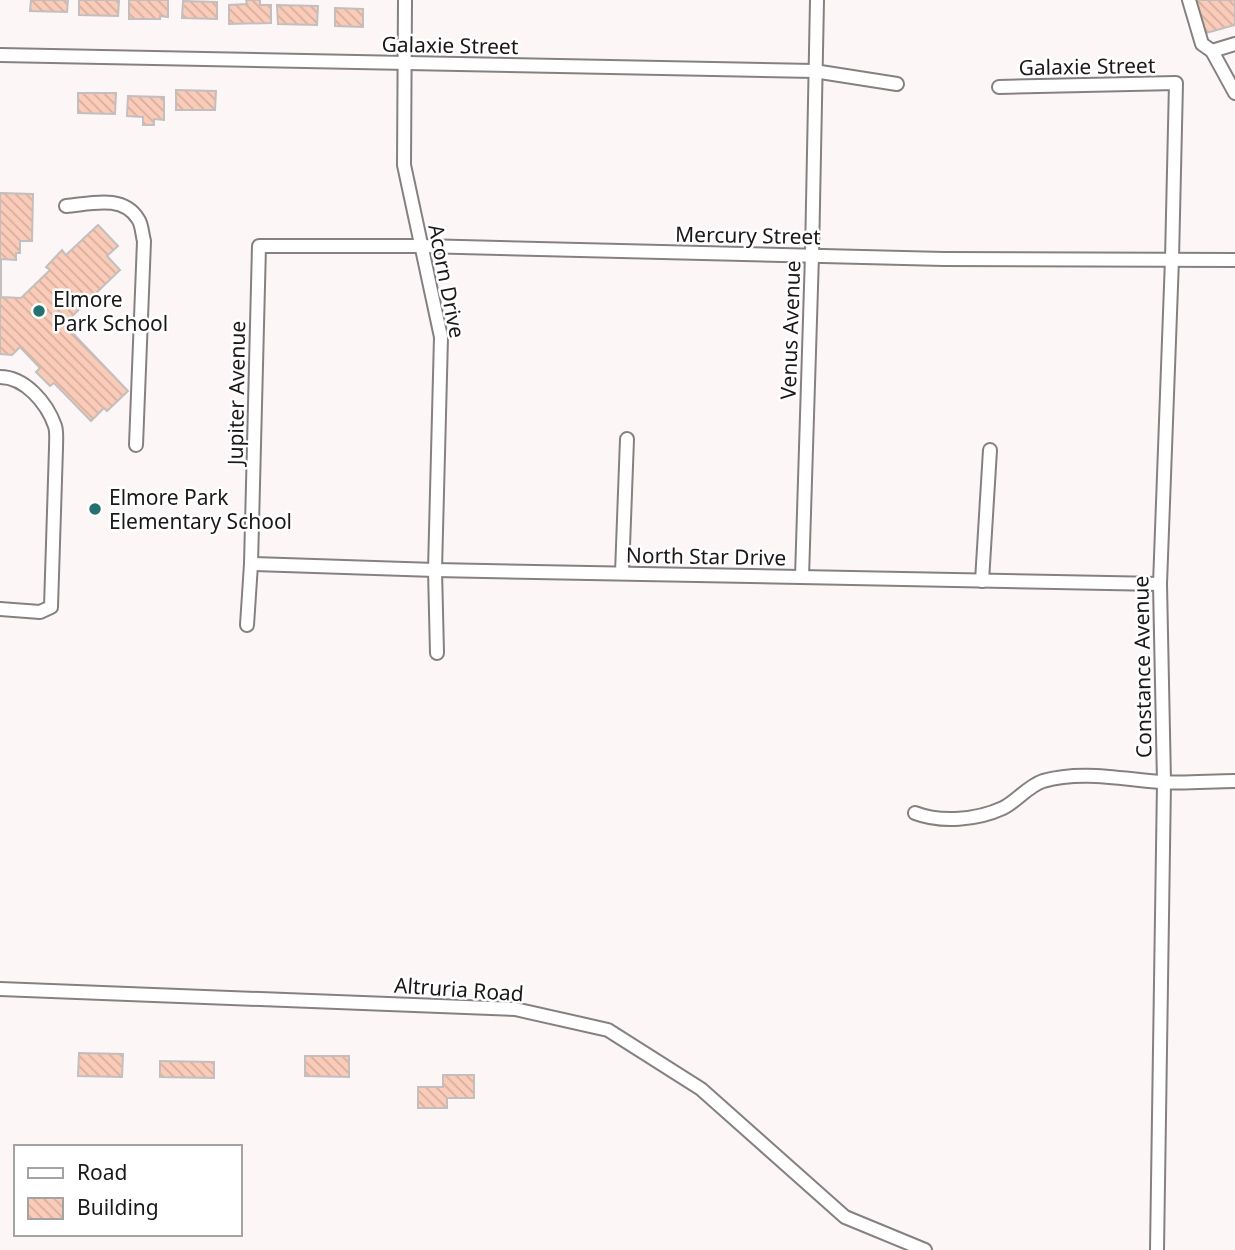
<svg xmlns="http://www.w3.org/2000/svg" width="1235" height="1250" font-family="'Noto Sans',sans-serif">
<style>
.building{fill:url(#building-back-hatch);stroke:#c3bfbe;stroke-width:2}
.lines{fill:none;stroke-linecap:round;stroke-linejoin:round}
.minor-casing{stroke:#858180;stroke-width:16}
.minor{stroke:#fff;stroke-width:12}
.poi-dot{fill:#257071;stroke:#fff;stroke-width:2.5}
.labels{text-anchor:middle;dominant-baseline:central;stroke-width:5;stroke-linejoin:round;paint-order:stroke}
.street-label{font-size:21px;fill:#1a1818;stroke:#fff}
.poi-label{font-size:21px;fill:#1a1818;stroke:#fff;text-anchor:start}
</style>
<defs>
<pattern id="building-back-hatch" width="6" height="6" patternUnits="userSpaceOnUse" patternTransform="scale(1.75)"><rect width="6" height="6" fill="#facbb8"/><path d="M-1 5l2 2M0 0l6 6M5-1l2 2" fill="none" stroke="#d6ae9d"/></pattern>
</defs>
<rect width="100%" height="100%" fill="#fcf7f6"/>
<!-- building -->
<g class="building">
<path d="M31,0H68L67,12L30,11Z"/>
<path d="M79,0H119L118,16L79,15Z"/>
<path d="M129,0H168V17L160,16V19H129Z"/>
<path d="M246,0H260V5H271V23L229,24V5L247,4Z"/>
<path d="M1196,0H1235V25L1206,33Z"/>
<path d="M183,1L217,2V19L182,18Z"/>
<path d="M277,5L318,6L317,25L278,24Z"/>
<path d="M335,8L363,9V27L335,26Z"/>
<path d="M176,90L216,91L215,110H176Z"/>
<path d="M78,93H116L115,114L78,113Z"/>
<path d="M128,96L164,97V120L154,119V125H143V117L127,116Z"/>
<path d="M0,193L33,194L32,241H20V253H16V260L1,259V297L21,298L50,270L46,267L62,250L66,255L98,225L118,246L107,256L120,270L64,324L128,391L107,411L104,408L91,421L54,383L50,386L36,372L40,368L20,347L12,355L0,354Z"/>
<path d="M79,1053L123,1054L122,1077L78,1076Z"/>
<path d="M305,1056H349V1077L305,1076Z"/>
<path d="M160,1061L214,1062V1078L160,1077Z"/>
<path d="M443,1075H474V1098H447V1108H418V1087H443Z"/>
</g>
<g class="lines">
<defs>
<g id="minor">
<path d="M405,0L404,165L441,337L435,570L437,653"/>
<path d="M1189,0L1202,44L1212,51"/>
<path d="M1235,44L1212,51L1235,93"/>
<path d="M0,55L814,71L897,84"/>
<path d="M999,87L1176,83L1172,259L1160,584L1164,782L1157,1250"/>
<path d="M66,206C90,204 123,194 138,219C142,224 142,234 144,241L136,445"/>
<path d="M0,377C25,377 47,403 55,426C57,432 56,440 56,448L51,607L40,612L0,609"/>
<path d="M251,564L435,570L1160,584"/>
<path d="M622,573L627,439"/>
<path d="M802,577L812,255L817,0"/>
<path d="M982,581L990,450"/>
<path d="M247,625L251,564L259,246H421L944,259L1235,260"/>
<path d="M915,813C941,823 977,820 1003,808C1017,801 1028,786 1043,781C1081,770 1121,779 1160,782C1185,784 1210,781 1235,781"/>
<path d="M0,989L515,1009L608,1030L701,1089L845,1217L925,1250"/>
</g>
</defs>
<!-- minor casing -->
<use href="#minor" class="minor-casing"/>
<!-- minor -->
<use href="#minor" class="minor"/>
</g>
<!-- markers -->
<g class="poi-dot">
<circle cx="39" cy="311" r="7"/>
<circle cx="95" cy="509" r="7"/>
</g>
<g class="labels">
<!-- street labels -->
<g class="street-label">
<text transform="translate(450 45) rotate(1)">Galaxie Street</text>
<text transform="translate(1087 66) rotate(-1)">Galaxie Street</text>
<text transform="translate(748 235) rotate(1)">Mercury Street</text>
<text transform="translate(447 281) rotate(79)">Acorn Drive</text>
<text transform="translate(790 330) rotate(-88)">Venus Avenue</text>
<text transform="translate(236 393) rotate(-89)">Jupiter Avenue</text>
<text transform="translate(706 556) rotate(1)">North Star Drive</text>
<text transform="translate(1142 667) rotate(-91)">Constance Avenue</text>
<text transform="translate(459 989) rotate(4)">Altruria Road</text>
</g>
<!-- poi labels -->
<g class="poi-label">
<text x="53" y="299">Elmore<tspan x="53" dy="24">Park School</tspan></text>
<text x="109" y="497">Elmore Park<tspan x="109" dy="24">Elementary School</tspan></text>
</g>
</g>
<!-- legend -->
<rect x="14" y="1145" width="228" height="91" fill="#ffffff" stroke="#a3a3a3" stroke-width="2"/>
<rect x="28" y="1168" width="35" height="10" fill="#ffffff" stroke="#a3a3a3" stroke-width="2"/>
<text x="77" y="1180" font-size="21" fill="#1a1818">Road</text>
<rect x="28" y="1198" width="35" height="21" fill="url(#building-back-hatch)" stroke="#a3a3a3" stroke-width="2"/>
<text x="77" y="1215" font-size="21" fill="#1a1818">Building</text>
</svg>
